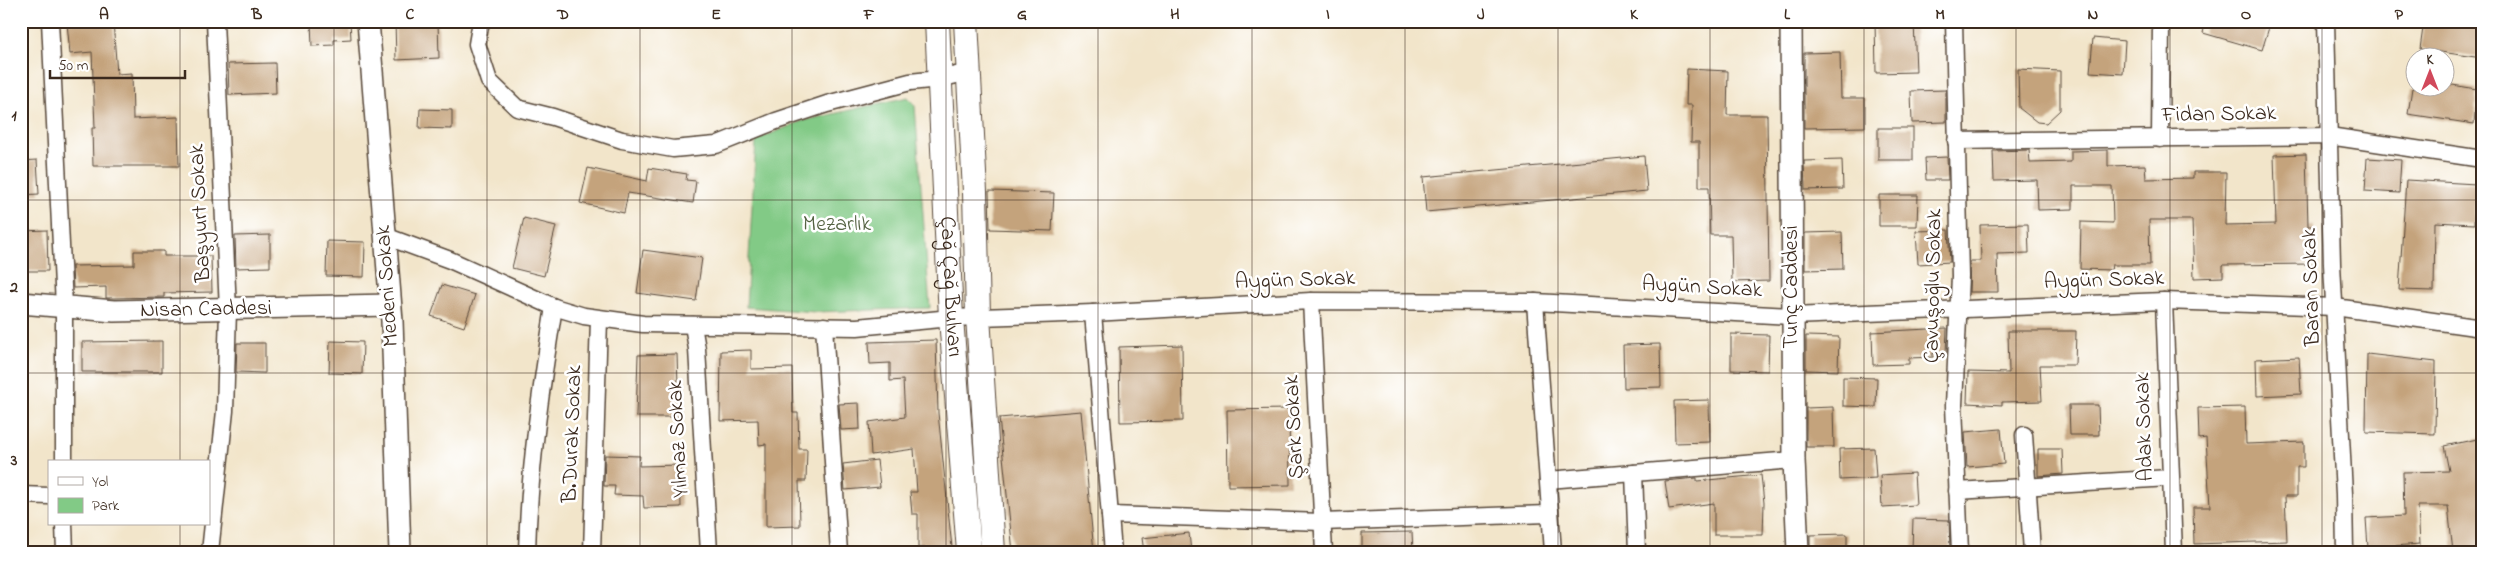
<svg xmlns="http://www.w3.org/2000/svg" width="2503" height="573" font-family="'Indie Flower',sans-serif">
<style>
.green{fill:#82ca86;stroke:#5e7a52}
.building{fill:#c4a37c}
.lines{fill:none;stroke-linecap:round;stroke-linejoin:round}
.minor-casing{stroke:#564638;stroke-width:19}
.tertiary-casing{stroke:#564638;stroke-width:24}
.secondary-casing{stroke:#564638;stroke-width:26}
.minor{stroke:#fff;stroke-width:16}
.tertiary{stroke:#fff;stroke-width:21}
.secondary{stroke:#fff;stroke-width:24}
.grid{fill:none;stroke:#3b2a1e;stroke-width:1;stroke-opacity:0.55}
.labels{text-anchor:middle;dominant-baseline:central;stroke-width:5;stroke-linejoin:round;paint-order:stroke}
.street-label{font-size:22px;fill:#3b2a1e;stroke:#fff}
.park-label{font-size:22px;fill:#546242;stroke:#fff}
.neatline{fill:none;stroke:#3b2a1e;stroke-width:2}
.grid-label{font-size:16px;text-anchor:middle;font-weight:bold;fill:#3b2a1e}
</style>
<rect width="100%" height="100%" fill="#fff"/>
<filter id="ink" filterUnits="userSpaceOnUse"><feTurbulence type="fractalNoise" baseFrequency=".02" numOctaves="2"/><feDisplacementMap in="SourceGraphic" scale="10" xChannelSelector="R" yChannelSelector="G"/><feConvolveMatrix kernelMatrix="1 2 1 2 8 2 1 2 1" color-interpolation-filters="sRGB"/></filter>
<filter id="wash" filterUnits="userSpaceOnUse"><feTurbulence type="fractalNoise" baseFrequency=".0096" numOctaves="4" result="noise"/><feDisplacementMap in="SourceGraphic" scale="20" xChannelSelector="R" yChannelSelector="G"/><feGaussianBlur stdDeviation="1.12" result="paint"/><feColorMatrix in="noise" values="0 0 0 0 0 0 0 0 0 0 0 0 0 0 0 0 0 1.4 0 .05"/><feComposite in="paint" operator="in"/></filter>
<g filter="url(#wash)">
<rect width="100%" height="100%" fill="#f2e5ca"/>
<!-- green -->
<path class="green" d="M908,97L915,106L930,308L816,312L746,307L756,140L802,121Z"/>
<g id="blocks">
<!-- building -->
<g class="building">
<path d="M87,21H113L117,74L132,73L133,119L178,117L179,166H93L92,128H95L92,52L70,54L67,23Z"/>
<path d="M350,21L351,39L334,40V45L312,46L311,22Z"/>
<path d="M395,21H438L439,58L396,60Z"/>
<path d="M1875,21H1914L1916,72L1876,73Z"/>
<path d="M2206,21H2271L2262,50L2203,33Z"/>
<path d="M2424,21H2482V58L2420,49Z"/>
<path d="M2093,38L2125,41L2123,74L2090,72Z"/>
<path d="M1840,52L1841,98H1865V127L1804,128V53Z"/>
<path d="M275,63L276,93L229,95L228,64Z"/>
<path d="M1687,69L1728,71L1727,115H1767L1769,281L1732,282L1731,235H1710L1709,187H1699V142H1691L1692,105H1686Z"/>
<path d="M2018,69L2060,71V110L2046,123L2037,122L2019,108Z"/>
<path d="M2446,84L2477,89L2474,124L2408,114L2412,88H2446Z"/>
<path d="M1946,90V122L1912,123L1911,91Z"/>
<path d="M420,109L452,110V129L419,128Z"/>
<rect x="1878" y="128" width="35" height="32"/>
<path d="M2029,150L2030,163L2071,162V151L2108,150V166L2145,165L2146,179L2193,178V172H2226L2225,225L2276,224L2274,155L2306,154L2308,226H2314V264L2223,265V277L2194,278L2192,220H2149L2150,265H2112L2111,270L2080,269L2081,222L2113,223L2112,186H2073V209L2038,210L2037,180L1994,181L1993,151Z"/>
<path d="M1644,156L1647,191L1426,212L1423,177Z"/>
<path d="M1947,157L1948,180H1926L1925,158Z"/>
<path d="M2367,158L2401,160L2399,193L2365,191Z"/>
<path d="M37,160L39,194L21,195V161Z"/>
<path d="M1842,160L1843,189L1805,190L1804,161Z"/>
<path d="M588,168L647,181L649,168L687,174L686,180L696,181L693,203L628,193L624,213L580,203Z"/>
<path d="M2406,180L2476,184L2474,224L2435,222L2434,291L2399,290Z"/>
<path d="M989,191L1054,193L1052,231L990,229Z"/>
<path d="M1879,195H1918L1917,226H1879Z"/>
<path d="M524,218L556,226L544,276L512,268Z"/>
<path d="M2028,224L2029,253L1997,254L1998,292H1969L1970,261H1981L1980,225Z"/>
<path d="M47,230L48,271H21V231Z"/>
<path d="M1948,230L1950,262L1918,264L1916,231Z"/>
<path d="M1842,232L1843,269L1805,270V233Z"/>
<path d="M270,235V267L236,268L235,236Z"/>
<path d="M327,241L365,242L364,277L326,276Z"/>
<path d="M643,250L702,258L696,301L637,293Z"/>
<path d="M134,251H164V256H211L212,292L164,293V297L114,298H106V287L73,288L72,266L134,265Z"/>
<path d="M442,285L475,295L464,327L431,316Z"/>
<path d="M1947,328L1946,353H1933V357L1909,358V364L1873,365L1872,332Z"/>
<path d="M2008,331H2076L2075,365H2040L2042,401L2002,402V405L1967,403L1968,372L2009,373Z"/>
<path d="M1731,334L1769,335L1768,371L1731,370Z"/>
<path d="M1806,336L1839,337L1838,371L1806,370Z"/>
<path d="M936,340L938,413L952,548H918V514H912L910,492H917L914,449L871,455L869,422L905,417L903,380L890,381V363L870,364L869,342Z"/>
<path d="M162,341V372H82V342Z"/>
<path d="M330,341L363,342L362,374L329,373Z"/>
<path d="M237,343H265V373L236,372Z"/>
<path d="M1660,344L1661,387L1624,388L1623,345Z"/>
<path d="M1182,345L1183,421L1120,422L1119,347Z"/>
<path d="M751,350V369L792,368L793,413H798L799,449H807L806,481H799L800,526L766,527V444L759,445L758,420L720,421L721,351Z"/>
<path d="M677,354L679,417H636L638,355Z"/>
<path d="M2367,354L2436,362L2435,434L2366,432Z"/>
<path d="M2299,357L2301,394L2257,396L2256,359Z"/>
<path d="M1843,377L1877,378L1876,407L1843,406Z"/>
<path d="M1709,400L1710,442L1675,443L1674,401Z"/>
<path d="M859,403L860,429L841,430L839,404Z"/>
<path d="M2069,405H2098L2099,435H2070Z"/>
<path d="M1833,407L1834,447H1806V408Z"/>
<path d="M2245,407L2246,444L2304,442V467H2297V496H2285L2287,541L2194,544L2193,507H2210L2206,438L2199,439L2198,408Z"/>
<path d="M1289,409L1290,485L1228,486L1227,410Z"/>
<path d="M1081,411L1094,552H1013L999,418Z"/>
<path d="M2001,429L2004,464L1967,467L1965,432Z"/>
<path d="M2482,438V552H2453L2448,506H2418L2420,544L2368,548L2366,518L2404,516L2403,472L2449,471L2444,446Z"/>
<path d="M1874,448L1876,478L1840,480L1839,449Z"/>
<path d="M2038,449H2062L2063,474L2038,476Z"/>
<path d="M605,455L640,456L639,466L680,465L681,507L644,508L643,496L614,495L615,486H604Z"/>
<path d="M877,460L880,487L845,490L843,464Z"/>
<path d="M1914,473L1916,505L1882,507L1880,475Z"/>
<path d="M1761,475L1764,503L1763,535H1714V503L1669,509L1665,481L1697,478V481Z"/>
<path d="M1913,519L1949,520L1950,550L1912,549Z"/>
<path d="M1412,532L1413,552H1362V533Z"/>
<path d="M1189,533L1191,552H1144L1142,538Z"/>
<path d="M1847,534V552H1810V535Z"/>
</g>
</g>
</g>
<g filter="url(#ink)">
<use href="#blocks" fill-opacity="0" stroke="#564638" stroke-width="1"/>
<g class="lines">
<defs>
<g id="minor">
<path d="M50,21L64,306V462"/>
<path d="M481,21L477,44L489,81L517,108L553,117L622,140L673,149L716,145L776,121L827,104L910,82L939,79L969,72"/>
<path d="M1954,21L1960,276L1954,405L1960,552"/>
<path d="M2326,21L2332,264L2344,494L2345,552"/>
<path d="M2160,139L2161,21"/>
<path d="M1956,141L2329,136L2482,159"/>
<path d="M385,236L450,260L554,307L584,316L643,324L857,327L951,318L1093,313L1311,301L1535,302L1792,316L2164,301L2335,307L2482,328"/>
<path d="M1311,301L1324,552"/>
<path d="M2164,301L2174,552"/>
<path d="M1535,302L1553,552"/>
<path d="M1093,313L1113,552"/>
<path d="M693,325L697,349L709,552"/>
<path d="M824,326L839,552"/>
<path d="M2024,435L2032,552"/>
<path d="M1634,473L1637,552"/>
<path d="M1548,480L1794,460"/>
<path d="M1957,491L2169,478"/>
<path d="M21,495L49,496"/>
<path d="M1110,515L1322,522L1549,514"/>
<path d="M64,524L65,552"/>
<path d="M210,552L225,411L228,310L215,21"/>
<path d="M527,552C529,469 541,388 554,307"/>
<path d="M592,552L599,319"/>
</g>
<g id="tertiary">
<path d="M368,21L392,321L400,552"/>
<path d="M1791,21L1794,460L1798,552"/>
<path d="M21,303L114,311L390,305"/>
</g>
<g id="secondary">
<path id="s1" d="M937,21L951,318L969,552"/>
<path d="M966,21L975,192L978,316L993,552"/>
</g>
</defs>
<!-- minor casing -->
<use href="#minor" class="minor-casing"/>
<!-- tertiary casing -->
<use href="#tertiary" class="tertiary-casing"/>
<!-- secondary casing -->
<use href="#secondary" class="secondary-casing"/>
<!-- minor -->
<use href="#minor" class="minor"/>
<!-- tertiary -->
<use href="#tertiary" class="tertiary"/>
<!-- secondary -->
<use href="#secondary" class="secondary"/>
</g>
</g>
<!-- grid -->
<path class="grid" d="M180,21V462M334,21V552M487,21V552M640,21V552M792,21V552M946,21V552M1098,21V552M1252,21V552M1405,21V552M1558,21V552M1710,21V552M1864,21V552M2016,21V552M2170,21V552M2322,21V552M21,200H2482M21,373H2482M180,524V552"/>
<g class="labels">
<!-- street labels -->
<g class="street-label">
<text transform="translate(2219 115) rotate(-1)">Fidan Sokak</text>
<text transform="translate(201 213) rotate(-93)">Başyurt Sokak</text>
<text transform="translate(1295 281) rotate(-2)">Aygün Sokak</text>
<text transform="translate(2104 281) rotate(-2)">Aygün Sokak</text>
<text transform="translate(388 286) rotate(-94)">Medeni Sokak</text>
<text transform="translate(1934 286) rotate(-89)">Çavuşoğlu Sokak</text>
<text stroke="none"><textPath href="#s1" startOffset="266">Çağ Çağ Bulvarı</textPath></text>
<text transform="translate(1792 287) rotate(-90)">Tunç Caddesi</text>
<text transform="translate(2312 287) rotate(-92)">Baran Sokak</text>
<text transform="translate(1702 288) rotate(3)">Aygün Sokak</text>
<text transform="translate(206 310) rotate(-1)">Nisan Caddesi</text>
<text transform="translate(1295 427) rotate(-93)">Şark Sokak</text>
<text transform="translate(2145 427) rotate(-92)">Adak Sokak</text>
<text transform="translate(573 434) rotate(-88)">B.Durak Sokak</text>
<text transform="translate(679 439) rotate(-93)">Yılmaz Sokak</text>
</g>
<!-- park labels -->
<g class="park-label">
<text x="837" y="225">Mezarlık</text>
</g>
</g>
<!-- margin -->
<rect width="2503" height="573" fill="none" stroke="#fff" stroke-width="55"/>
<!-- legend -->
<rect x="48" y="460" width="162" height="65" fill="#ffffff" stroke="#b1aaa5"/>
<rect x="58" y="477" width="25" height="8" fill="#ffffff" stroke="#b1aaa5"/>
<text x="92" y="486" font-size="15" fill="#3b2a1e">Yol</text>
<rect x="58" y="498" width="25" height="15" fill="#82ca86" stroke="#b1aaa5"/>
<text x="92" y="510" font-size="15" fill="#3b2a1e">Park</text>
<!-- north arrow -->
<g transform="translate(2430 72)"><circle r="24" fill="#ffffff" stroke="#b1aaa5"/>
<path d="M0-4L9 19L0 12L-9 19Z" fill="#d1495b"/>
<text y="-8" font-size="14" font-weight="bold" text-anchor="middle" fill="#3b2a1e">K</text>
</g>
<!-- scale -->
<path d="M50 70v8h135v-8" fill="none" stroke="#3b2a1e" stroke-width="2.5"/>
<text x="58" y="70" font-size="15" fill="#3b2a1e" stroke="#ffffff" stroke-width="4" paint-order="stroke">50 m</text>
<rect x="28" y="28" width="2448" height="518" class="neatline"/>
<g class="grid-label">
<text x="104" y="19">A</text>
<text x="257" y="19">B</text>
<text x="410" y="19">C</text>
<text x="563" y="19">D</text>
<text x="716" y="19">E</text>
<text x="869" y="19">F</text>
<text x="1022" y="19">G</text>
<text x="1175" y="19">H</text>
<text x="1328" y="19">I</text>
<text x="1481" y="19">J</text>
<text x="1634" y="19">K</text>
<text x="1787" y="19">L</text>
<text x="1940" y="19">M</text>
<text x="2093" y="19">N</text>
<text x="2246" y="19">O</text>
<text x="2399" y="19">P</text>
<text x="14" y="120">1</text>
<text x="14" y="292">2</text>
<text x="14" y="465">3</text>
</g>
</svg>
